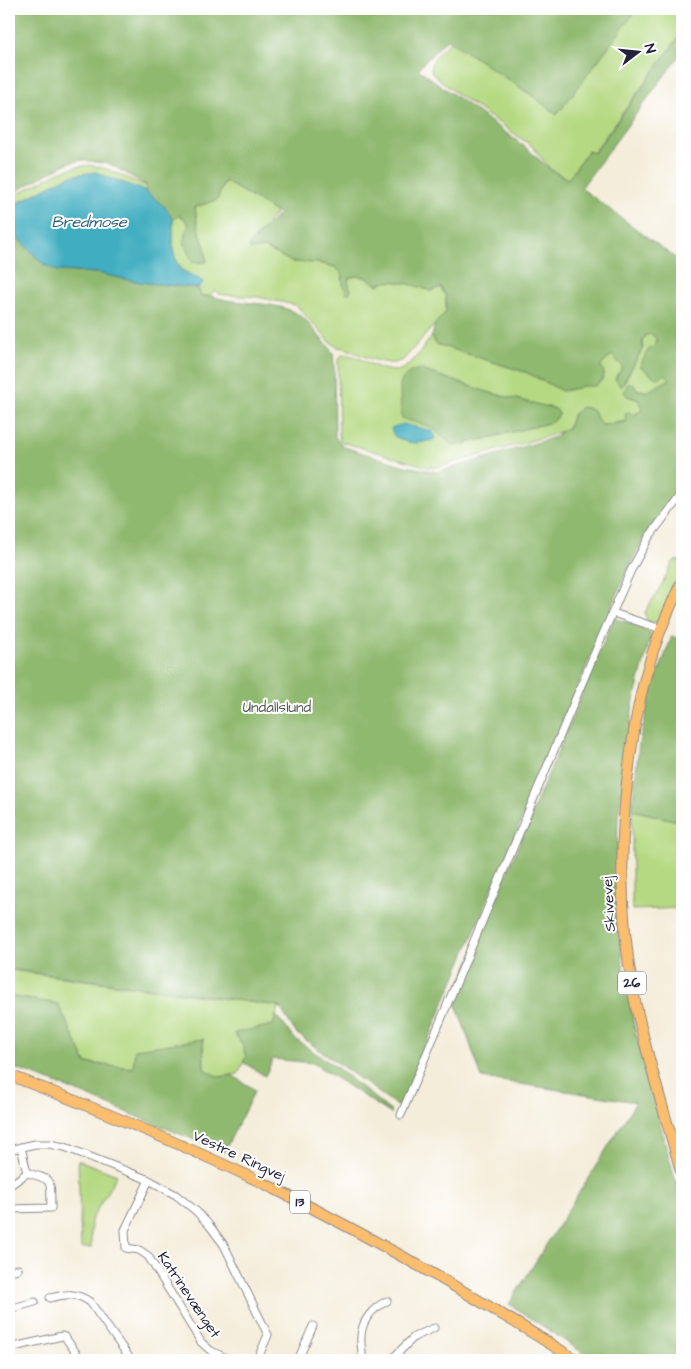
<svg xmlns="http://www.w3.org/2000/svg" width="691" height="1369" font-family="'Architects Daughter',sans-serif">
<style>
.green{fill:#b5d982;stroke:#6c7e5e;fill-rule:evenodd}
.forest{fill:#90b970;stroke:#596e56}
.water{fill:#41adc0;stroke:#32687e}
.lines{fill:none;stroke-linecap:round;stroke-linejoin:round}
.street-casing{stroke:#8b888a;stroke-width:9}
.primary-casing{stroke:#8b888a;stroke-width:12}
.street{stroke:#fff;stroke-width:7}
.primary{stroke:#fbbd6e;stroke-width:10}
.labels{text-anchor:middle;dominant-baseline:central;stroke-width:4;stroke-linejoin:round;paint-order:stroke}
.shield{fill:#fff;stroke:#646476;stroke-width:1}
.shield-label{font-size:14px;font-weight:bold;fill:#22223b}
.park-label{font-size:15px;fill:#4e5950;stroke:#fff}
.street-label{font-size:15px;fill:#22223b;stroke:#fff}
.water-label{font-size:16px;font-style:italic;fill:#306177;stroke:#fff}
</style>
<rect width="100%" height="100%" fill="#fff"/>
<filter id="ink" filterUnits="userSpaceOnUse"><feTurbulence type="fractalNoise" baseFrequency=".02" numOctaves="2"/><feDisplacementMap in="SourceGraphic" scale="10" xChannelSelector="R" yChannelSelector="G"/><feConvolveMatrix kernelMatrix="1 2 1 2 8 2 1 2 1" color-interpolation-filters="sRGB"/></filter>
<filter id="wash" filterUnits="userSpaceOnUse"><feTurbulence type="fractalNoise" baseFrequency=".0096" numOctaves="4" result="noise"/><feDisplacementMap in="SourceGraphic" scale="20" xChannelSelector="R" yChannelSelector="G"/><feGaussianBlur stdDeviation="1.12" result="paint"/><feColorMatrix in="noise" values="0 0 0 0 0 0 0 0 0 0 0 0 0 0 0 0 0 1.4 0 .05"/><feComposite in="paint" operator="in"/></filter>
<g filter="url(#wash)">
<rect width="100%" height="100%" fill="#f4edda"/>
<!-- green -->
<g class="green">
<path d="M637,9H682V33L593,153L588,151L568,179L551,170L532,146L457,94L432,73C427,60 443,49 451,41L530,94L557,114Z"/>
<path d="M89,165L104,168L146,186L145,191L95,172L53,184L14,205L9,209L10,198L59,172L75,167Z"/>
<path d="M224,181L277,212L249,245L250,249L265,248L292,262L318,263L335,267L343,275L342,280L349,285L348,281L349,278C359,274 368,277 376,284C393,277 414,285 431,291L440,287L446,297V312L403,360L395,363H389L371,359L344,348L337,347L329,341L296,305L257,297L226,295L219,294L215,290L210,296H200L198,288L203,283L197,277L183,271L177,263L173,250V220L179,215L184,218L189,226L198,229L195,207L217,200Z"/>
<path d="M650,334L655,337L657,342L653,348L665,374L670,379L648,392L638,390L632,383L627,396L639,400L642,410L634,415L627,421L602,425L597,420L595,412L587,408L572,416L568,428L555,434L438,467H428L342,442L340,440L339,435L338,360C340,357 340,356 344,355C358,353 381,375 400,370C412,366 424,346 432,336L436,344L528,373L562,391L577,388L601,367V365L612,355L623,366L622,370L617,374L620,386H622L643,348C641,342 643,339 646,335ZM491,393L556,409L559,414L557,418L552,422L464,444L453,446L432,427Z"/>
<path d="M676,560L682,562V571L660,620L655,623L649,622L646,618L645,612L661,586L673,562Z"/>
<path d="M632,810L682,822V908L632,910Z"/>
<path d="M9,970L279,1006L273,1025L242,1044L246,1057L238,1074L219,1077L204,1069L203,1039L134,1068L86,1063L58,1004L9,996Z"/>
<path d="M78,1160L117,1175L91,1220V1248H81Z"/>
</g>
<!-- forest -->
<g class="forest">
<path d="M9,9H637L557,115L530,94L447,39L418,69L524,146L551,170L568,179L588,151L594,153L682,33V52L581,188L682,263V488L646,534L627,571L400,1107L396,1105L296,1033L279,1006L9,969V231L14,234L43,264L57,271L97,273L139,282L198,288L201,296H210L226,300L270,305L284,308L296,313L305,319L319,336L330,348L333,353L334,366L335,437L344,447L405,466L438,472L556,437L561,431L568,428L572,416L581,407C597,409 593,415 602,425L626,422L625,413L629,412L634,415L642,410L639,400L627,396L624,391L629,382L632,383L638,390L648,391L670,379L665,374L659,378L654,377L640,366L648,350L653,347L657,342L655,337L651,334L646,335C643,339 641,342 643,348L621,386H620L615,379C617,374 622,371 622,366L612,355L601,365V367L604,372L603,379L595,386H581L577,388L562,391L528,373L436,344L432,336L435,324L446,312V297L441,287L431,291C420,287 388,276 379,285L376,284C368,277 359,274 349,278L348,281L351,291L348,294C343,288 342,283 343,275L335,267L318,263L292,262L265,248L250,250L249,245L279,214L225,181L217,200L195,207L198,228L205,247L207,262L193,263C187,249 179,240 189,226L184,218L179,215L173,220L166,208L145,191L146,185L110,164L81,160L68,163L9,195Z"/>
<path d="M419,369L491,393L556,409L559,414L557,417L552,422L464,444L453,446L432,427L403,419L401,416L400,385C403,376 410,371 419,369Z"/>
<path d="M614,618L647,629L651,636L633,704L618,817L616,906L624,974L635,1030L682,1205V1360H594L509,1304L636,1102L482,1078L454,998Z"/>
<path d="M672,636L682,640V822L632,810L639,743L651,693Z"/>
<path d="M9,996L58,1004L86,1063L133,1068L135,1049L203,1039L204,1069L219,1077L232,1075L255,1090L224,1152L53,1082L9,1066Z"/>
<path d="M276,1015L295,1039L336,1067L392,1112L391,1114L313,1063L273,1059L265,1076L243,1062L246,1057L242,1044L234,1033L273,1025Z"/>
</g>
<!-- water -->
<g class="water">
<path d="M95,172L145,191L166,208L173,220V250L177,263L183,271L202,281L203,283L198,288L139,282L97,273L57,271L43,264L14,234L9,231V209L14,205L65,178L75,175Z"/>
<path d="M403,424L432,431L435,435L434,440C415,444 411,445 394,436L391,428Z"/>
</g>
</g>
<g filter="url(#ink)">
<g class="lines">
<defs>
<g id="street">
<path d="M613,613L661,629"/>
<path d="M401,1115L593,657L631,570L649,537L682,494"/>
<path d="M9,1150L35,1144H49L65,1147L149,1180L176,1195L196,1211L209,1225L224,1245L268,1335L257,1360"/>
<path d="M149,1180L125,1230L126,1248L139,1250L148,1256L201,1342L211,1351L230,1360"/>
<path d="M9,1186L27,1173"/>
<path d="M9,1209L51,1208C50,1180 55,1180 27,1173L21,1147"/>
<path d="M9,1271L18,1269"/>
<path d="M50,1298C66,1294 76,1292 90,1302L131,1360"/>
<path d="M9,1309L35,1302"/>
<path d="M9,1348L62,1336L65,1337L81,1360"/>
<path d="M298,1360L313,1326"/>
<path d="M362,1360C363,1352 360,1344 361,1336C362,1320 373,1308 387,1301"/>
<path d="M391,1360L414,1337L434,1328"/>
</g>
<g id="primary">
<path d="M682,581C673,601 663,622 656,643C643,678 636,715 631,751C619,834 618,913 634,996C646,1057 666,1116 682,1175"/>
<path d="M9,1075C98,1109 187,1146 273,1188C377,1240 478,1298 576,1360"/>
</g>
</defs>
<!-- street casing -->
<use href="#street" class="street-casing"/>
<!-- primary casing -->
<use href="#primary" class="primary-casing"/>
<!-- street -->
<use href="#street" class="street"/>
<!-- primary -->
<use href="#primary" class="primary"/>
</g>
</g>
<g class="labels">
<!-- shield labels -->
<g class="shield">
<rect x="618" y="971.5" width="28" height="23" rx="4"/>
<rect x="290" y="1190.5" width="20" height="23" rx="4"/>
</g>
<g class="shield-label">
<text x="632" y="983">26</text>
<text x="300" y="1202">13</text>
</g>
<!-- park labels -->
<g class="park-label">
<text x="277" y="707">Undallslund</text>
</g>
<!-- street labels -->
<g class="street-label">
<text transform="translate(609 904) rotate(-93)">Skivevej</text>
<text transform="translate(239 1156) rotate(25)">Vestre Ringvej</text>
<text transform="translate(189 1295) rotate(56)">Katrinevænget</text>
</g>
<!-- water labels -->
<g class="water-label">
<text x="89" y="222">Bredmose</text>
</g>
</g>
<!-- margin -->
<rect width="691" height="1369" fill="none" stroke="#fff" stroke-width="30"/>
<!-- north arrow -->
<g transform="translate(638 52) rotate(74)" stroke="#ffffff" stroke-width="4" paint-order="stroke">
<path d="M0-4L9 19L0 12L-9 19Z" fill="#22223b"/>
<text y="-8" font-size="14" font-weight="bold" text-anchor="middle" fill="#22223b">N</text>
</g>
</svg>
